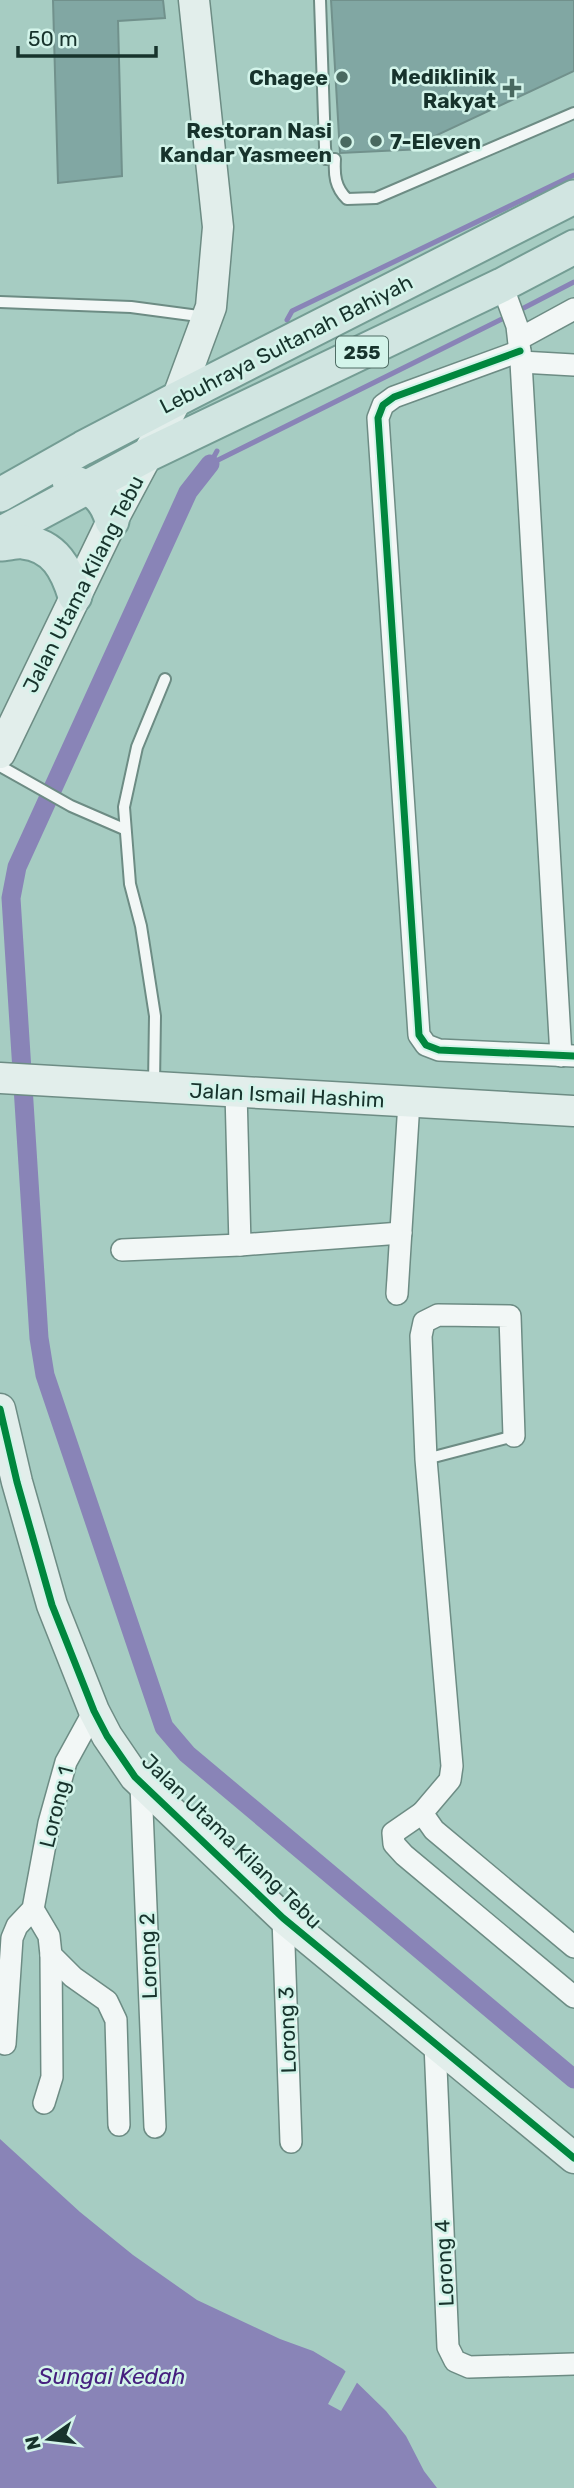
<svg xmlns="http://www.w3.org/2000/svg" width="574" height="2488" font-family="Rubik,sans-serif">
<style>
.water{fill:#8984b7}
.pier{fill:#a6ccc2}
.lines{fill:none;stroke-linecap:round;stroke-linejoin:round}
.stream{stroke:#8984b7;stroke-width:5}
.canal{stroke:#8984b7;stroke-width:19}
.building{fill:#81a7a3;stroke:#71918c;stroke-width:2}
.lane-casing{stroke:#6d8c84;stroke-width:14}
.street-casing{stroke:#6d8c84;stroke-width:24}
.secondary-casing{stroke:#6d8c84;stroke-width:33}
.primary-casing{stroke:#749d94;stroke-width:37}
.lane{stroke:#f2f7f6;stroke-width:10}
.street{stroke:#f2f7f6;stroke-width:21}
.secondary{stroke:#e2eeeb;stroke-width:30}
.primary{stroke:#d1e5e1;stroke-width:33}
.cycleway-casing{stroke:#d3f4ea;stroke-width:11}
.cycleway{stroke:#00873e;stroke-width:7}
.poi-dot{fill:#496960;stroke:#d3f4ea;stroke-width:2.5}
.labels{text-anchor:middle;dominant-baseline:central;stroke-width:5;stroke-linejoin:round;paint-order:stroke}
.shield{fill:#d3f4ea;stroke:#4f6d65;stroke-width:2}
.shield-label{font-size:19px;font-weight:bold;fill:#17332c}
.poi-label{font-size:21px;font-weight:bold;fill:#17332c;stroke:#d3f4ea;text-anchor:end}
.street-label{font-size:21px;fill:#17332c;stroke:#d3f4ea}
.water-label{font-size:23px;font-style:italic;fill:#46207f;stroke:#d3f4ea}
</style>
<rect width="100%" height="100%" fill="#a6ccc2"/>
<!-- water -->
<path class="water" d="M0,2139L80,2212L133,2255L197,2300L280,2339L313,2351L343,2369L386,2411L406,2436L424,2471L437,2488H0Z"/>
<!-- pier -->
<path class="pier" d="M347,2369L359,2379L341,2411L328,2404Z"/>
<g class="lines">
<!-- stream -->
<g class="stream">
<path d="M516,312L574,282"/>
<path d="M287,320L292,311L574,175"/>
<path d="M210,464L508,316"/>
<path d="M210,464L217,451"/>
</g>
<!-- canal -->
<path class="canal" d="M210,464L188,492L17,867L11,898L39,1338L45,1375L164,1727L187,1754L574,2079"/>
</g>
<!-- building -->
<g class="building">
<path d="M53,0H163L165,18L118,21L122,176L58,183Z"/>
<path d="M331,0H574V71L422,142L423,149L340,153Z"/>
</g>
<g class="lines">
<defs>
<g id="lane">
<path d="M320,0L325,147L326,159H335C334,175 335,187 347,199L376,198L574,113"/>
<path d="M0,302L131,307L206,317"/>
<path d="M0,766L71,806L124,829"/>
<path d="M154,1084L155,1016L141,926L130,884L124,807L137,747L165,679"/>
<path d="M426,1459L514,1436"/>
</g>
<g id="street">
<path d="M502,285L517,326L521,362L561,1056"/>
<path d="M519,339L574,309"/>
<path d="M520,351L394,397L383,405L378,418L419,1035L426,1045L439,1050L574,1056"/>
<path d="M521,362L574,365"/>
<path d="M236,1092L240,1245"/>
<path d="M122,1250L240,1245L401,1233"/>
<path d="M397,1294L409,1102"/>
<path d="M514,1436L510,1316L438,1315L424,1322L421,1336L426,1459L452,1766L450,1780L422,1813L434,1830L574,1947"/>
<path d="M141,1785L155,2127"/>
<path d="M422,1813L393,1833L394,1844L404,1855L574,1997"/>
<path d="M33,1909L49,1936L51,1955L73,1977L107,2001L116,2020L119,2125"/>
<path d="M283,1918L291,2142"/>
<path d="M5,2044L12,1938L17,1926L33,1909L49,1823L66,1762L94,1711"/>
<path d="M435,2044L448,2347L455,2361L469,2367L574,2364"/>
<path d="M44,2103L52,2077L51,1955"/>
</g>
<g id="secondary">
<path d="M0,753L112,521L177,399L211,307L218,227L194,0"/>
<path d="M0,1078L574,1111"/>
<path d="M0,1409L17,1482L52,1605L94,1711L107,1736L135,1777L283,1918L574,2158"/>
</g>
<g id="primary">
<path d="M69,481C92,487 106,497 112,521"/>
<path d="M0,495L83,448L177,399L574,197"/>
<path d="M0,534L149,454L502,285L574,247"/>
<path d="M0,544C7,544 16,541 23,542C55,545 67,570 75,596"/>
</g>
</defs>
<!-- lane casing -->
<use href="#lane" class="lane-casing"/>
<!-- street casing -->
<use href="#street" class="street-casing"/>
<!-- secondary casing -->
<use href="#secondary" class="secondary-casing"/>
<!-- primary casing -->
<use href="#primary" class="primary-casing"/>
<!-- lane -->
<use href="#lane" class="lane"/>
<!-- street -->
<use href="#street" class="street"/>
<!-- secondary -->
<use href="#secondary" class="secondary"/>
<!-- primary -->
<use href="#primary" class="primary"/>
<defs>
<g id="cycleway">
<path d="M520,351L394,397L383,405L378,418L419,1035L426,1045L439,1050L574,1056"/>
<path d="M0,1409L17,1482L52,1605L94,1711L107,1736L135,1777L283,1918L574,2158"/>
</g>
</defs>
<!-- cycleway casing -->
<use href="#cycleway" class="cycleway-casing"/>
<!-- cycleway -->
<use href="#cycleway" class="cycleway"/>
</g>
<!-- markers -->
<g class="poi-dot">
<circle cx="342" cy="77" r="7"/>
<path d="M508.5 77.5h7v7h7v7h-7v7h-7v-7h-7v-7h7z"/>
<circle cx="376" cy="141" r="7"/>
<circle cx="346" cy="142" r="7"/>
</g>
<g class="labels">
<!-- shield labels -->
<rect class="shield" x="336" y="336.5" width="52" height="31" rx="5"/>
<g class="shield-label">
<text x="362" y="352">255</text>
</g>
<!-- poi labels -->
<g class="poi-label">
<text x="496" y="76">Mediklinik<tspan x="496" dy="24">Rakyat</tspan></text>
<text x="328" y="77">Chagee</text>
<text x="332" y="130">Restoran Nasi<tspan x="332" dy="24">Kandar Yasmeen</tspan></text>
<text x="390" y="141" text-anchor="start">7-Eleven</text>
</g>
<!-- street labels -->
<g class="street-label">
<text transform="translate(286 344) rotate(-27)">Lebuhraya Sultanah Bahiyah</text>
<text transform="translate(83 584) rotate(-63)">Jalan Utama Kilang Tebu</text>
<text transform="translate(287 1095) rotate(3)">Jalan Ismail Hashim</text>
<text transform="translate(56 1807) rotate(-76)">Lorong 1</text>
<text transform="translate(232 1841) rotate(44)">Jalan Utama Kilang Tebu</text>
<text transform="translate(148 1956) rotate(-92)">Lorong 2</text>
<text transform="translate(287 2030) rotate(-92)">Lorong 3</text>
<text transform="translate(444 2263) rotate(-93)">Lorong 4</text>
</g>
<!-- water labels -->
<g class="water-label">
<text x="112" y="2376">Sungai Kedah</text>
</g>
</g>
<!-- north arrow -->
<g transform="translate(49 2439) rotate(256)" stroke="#d3f4ea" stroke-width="5" paint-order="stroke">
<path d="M0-5L12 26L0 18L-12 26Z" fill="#17332c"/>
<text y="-10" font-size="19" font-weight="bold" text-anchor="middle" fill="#17332c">N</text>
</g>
<!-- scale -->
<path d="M18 46v10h138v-10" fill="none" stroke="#17332c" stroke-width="3.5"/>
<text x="28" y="46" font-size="21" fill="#17332c" stroke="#d3f4ea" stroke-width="5" paint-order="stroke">50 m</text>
</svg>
